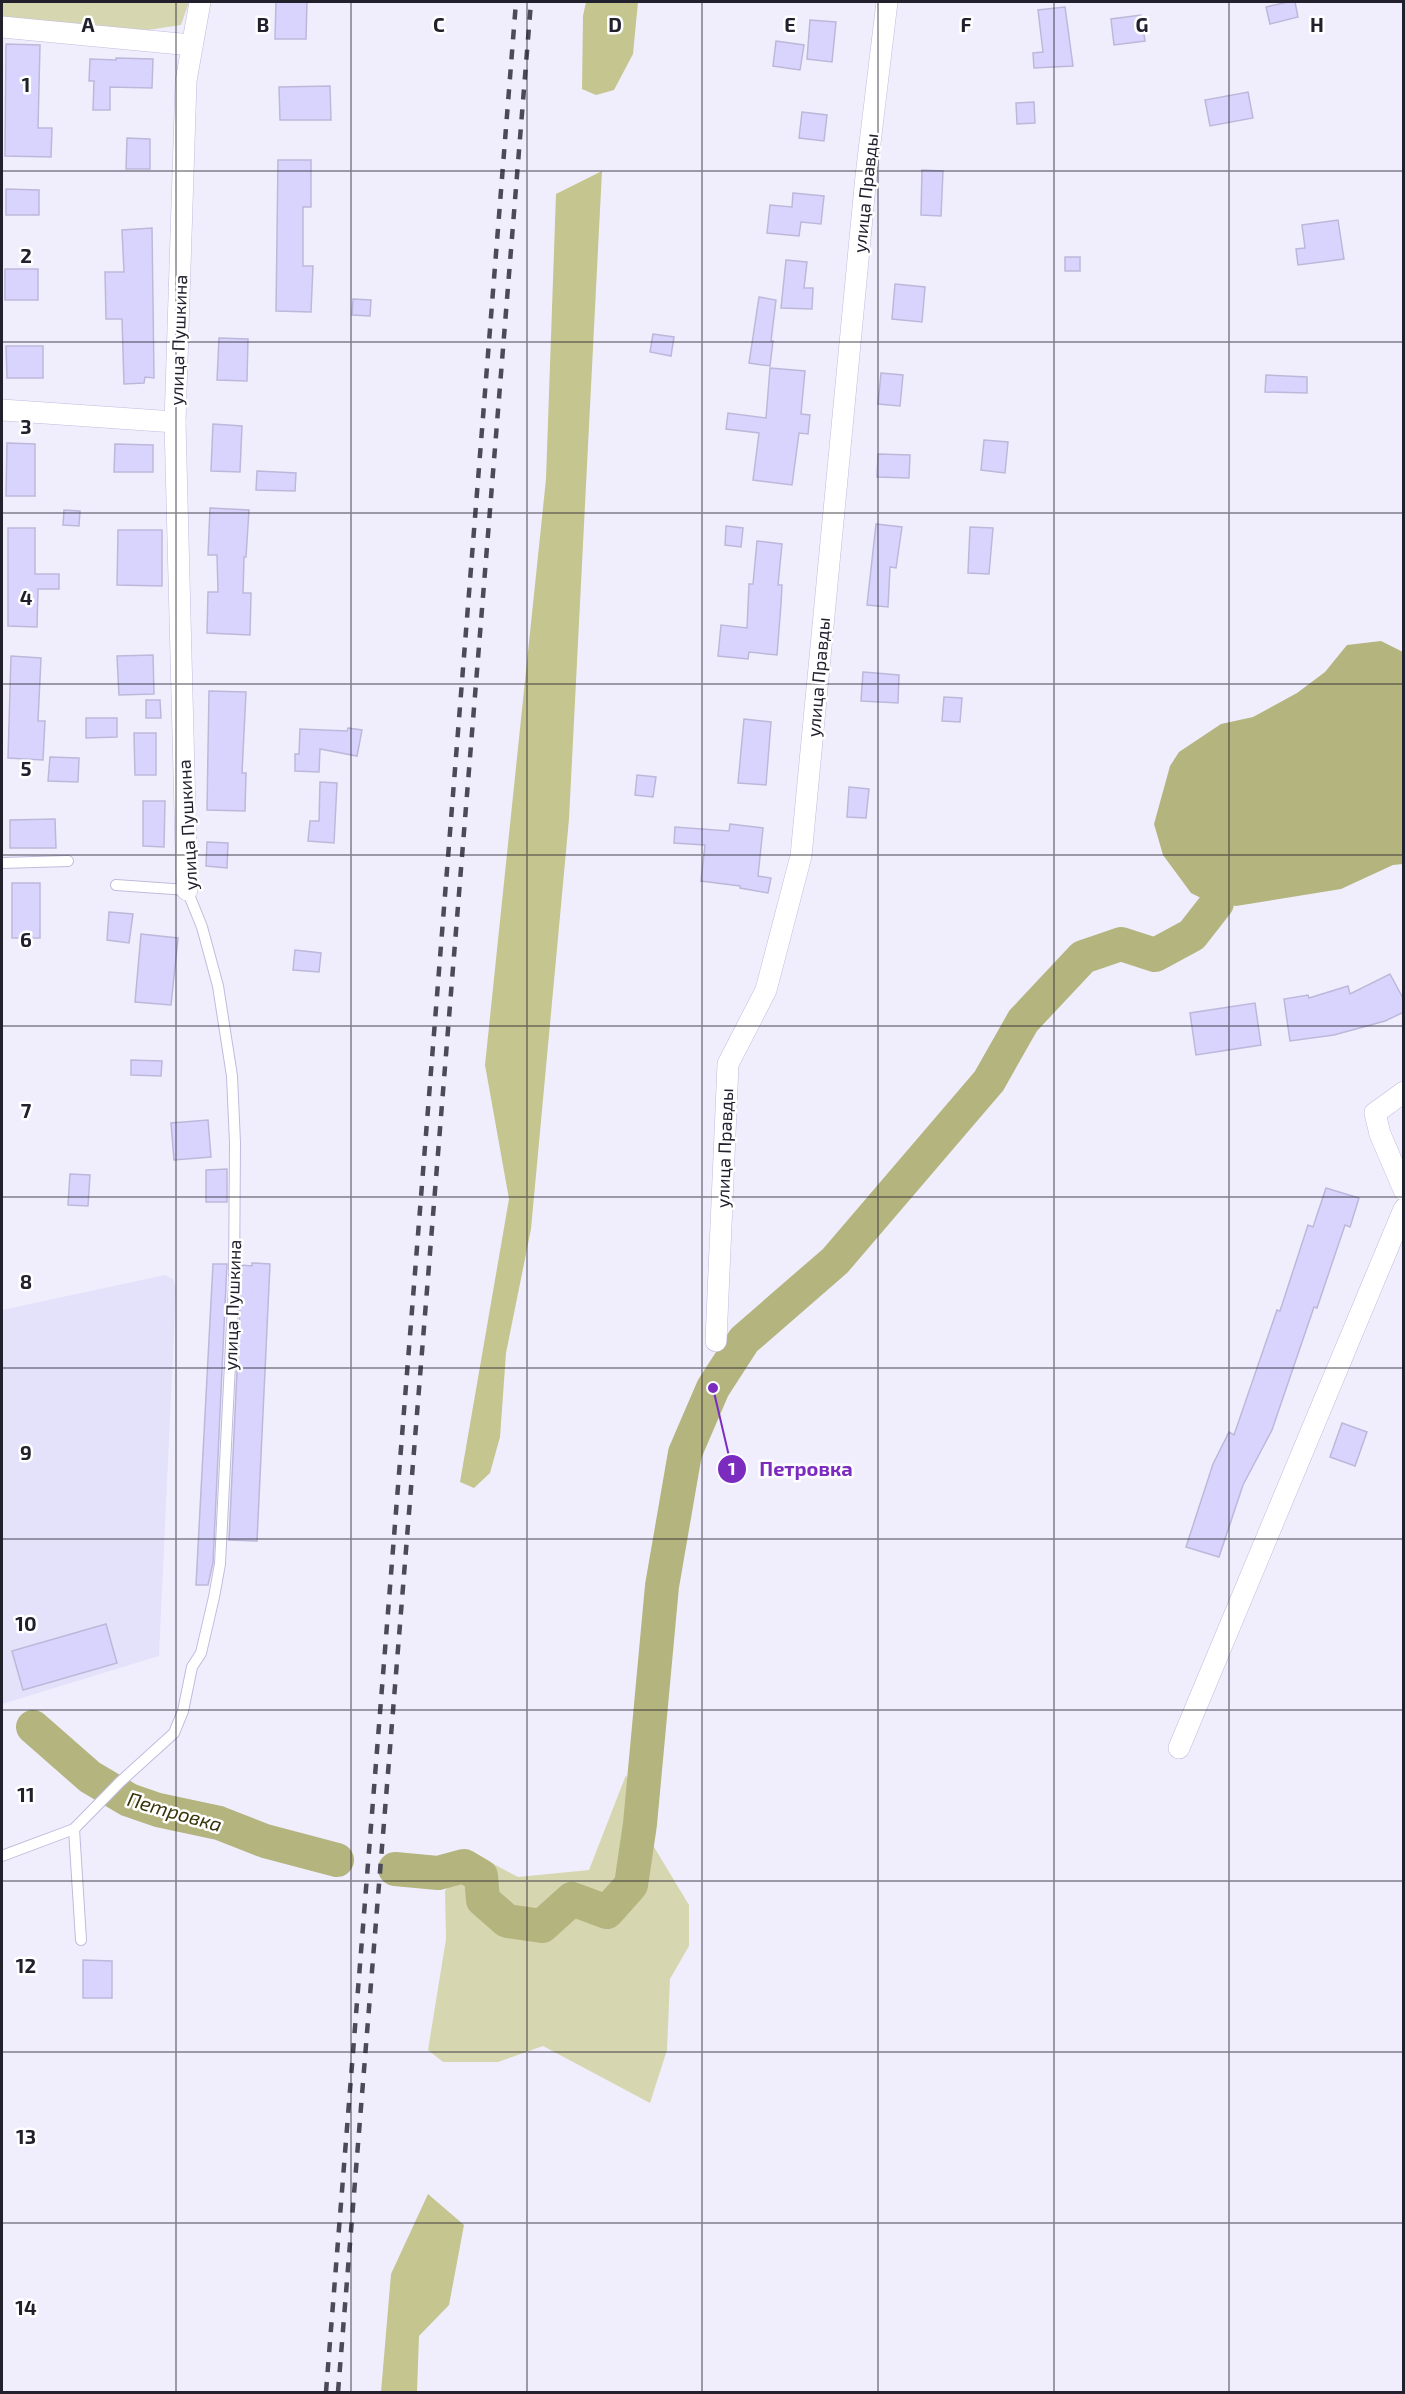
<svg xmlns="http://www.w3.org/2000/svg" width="1405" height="2394" font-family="'Exo 2',sans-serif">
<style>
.built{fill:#e4e1fb}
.green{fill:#d6d7b0}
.forest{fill:#c5c590}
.water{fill:#b4b47f}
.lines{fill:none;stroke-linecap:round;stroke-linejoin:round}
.river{stroke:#b4b47f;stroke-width:34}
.building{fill:#d9d4fd;stroke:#bdb8da;stroke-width:1.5}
.service-casing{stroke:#c0bbdd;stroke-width:12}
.minor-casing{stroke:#c0bbdd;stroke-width:22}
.service{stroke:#fff;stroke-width:10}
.minor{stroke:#fff;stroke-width:21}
.rail{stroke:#4c4a58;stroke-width:4.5;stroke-dasharray:10 10;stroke-linecap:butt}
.grid{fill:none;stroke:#22202d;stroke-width:1.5;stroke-opacity:0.55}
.labels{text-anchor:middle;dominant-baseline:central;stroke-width:5;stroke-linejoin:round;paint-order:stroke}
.street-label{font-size:18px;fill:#22202d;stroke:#fff}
.water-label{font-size:20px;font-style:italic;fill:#36350a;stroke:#fff}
.grid-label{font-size:20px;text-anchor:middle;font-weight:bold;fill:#22202d;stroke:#fff;stroke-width:5;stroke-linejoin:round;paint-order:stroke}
.leader{fill:none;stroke:#7b2cbf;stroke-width:2}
.callout-dot{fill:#7b2cbf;stroke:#fff;stroke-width:2}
.mark-label{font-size:18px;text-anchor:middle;font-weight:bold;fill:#fff}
.callout-label{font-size:20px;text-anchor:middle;font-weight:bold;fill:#7b2cbf;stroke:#fff;stroke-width:5;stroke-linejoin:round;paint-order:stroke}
</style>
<rect width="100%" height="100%" fill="#f0eefd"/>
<!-- built -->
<path class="built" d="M165,1275L173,1279L176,1289L159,1656L2,1704V1310Z"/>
<!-- green -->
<g class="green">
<path d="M2,2H189L181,25L148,30L2,18Z"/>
<path d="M626,1775L654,1847L689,1905V1946L670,1979L667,2050L650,2103L543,2046L498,2062H443L428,2050L446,1939L445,1891L471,1852L518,1877L589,1870Z"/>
</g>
<!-- forest -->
<g class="forest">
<path d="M586,2H638L633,54L614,90L596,95L582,89L583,16Z"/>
<path d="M602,171L569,819L531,1229L506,1353L500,1437L490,1473L474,1488L460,1482L509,1199L485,1065L546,479L556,194Z"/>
<path d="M428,2194L464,2225L449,2305L419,2336L417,2392H381L391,2274Z"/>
</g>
<!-- water -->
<path class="water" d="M1381,641L1403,652V864L1393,865L1341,889L1236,906L1205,900L1191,893L1163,855L1154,824L1170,766L1179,752L1221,724L1253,717L1297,693L1325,672L1347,645Z"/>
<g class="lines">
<!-- river -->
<g class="river">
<path d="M33,1727L90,1777L129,1800L158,1810L219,1823L265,1841L337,1860"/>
<path d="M395,1869L438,1873L464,1866L481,1876L483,1900L507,1921L542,1926L572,1899L607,1912L631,1885L640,1824L662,1586L685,1453L713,1388L744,1340L835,1261L989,1081L1023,1021L1083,957L1121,944L1155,955L1192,935L1217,903"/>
</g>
</g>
<!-- building -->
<g class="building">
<path d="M276,2H307L306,39H275Z"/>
<path d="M1288,2H1295L1298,17L1270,24L1266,7Z"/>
<path d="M1065,7L1073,66L1034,68L1033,53L1043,52L1038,10Z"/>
<path d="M1141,15L1145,41L1114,45L1111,19Z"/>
<path d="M810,20L836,22L832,62L807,59Z"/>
<path d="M776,41L804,45L800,70L773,66Z"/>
<path d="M6,44L40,45L38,128H52L51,157L5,156Z"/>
<path d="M116,58L153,59L152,88L110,87V110H93L94,81H89L90,59L116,60Z"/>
<path d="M330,86L331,120H280L279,87Z"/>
<path d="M1248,92L1253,118L1210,126L1205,100Z"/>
<path d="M1034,102L1035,123L1017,124L1016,103Z"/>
<path d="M802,112L827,115L824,141L799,138Z"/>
<path d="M127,138L150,139V169H126Z"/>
<path d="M278,160H311V207H303V266H313L311,312L276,311Z"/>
<path d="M922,170L943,171L941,216L921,215Z"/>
<path d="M6,189L39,190V215H6Z"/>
<path d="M793,193L824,196L821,224L801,222L799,236L767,233L770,205L792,207Z"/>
<path d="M1338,220L1344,259L1298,265L1296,249L1305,248L1302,225Z"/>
<path d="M152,228L154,378L145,377L144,383L124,384L122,319H106L105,272H124L122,230Z"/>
<rect x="1065" y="257" width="15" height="14"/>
<path d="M786,260L807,262L804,288H813L812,309L781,308Z"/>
<rect x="5" y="269" width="33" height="31"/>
<path d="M895,284L925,287L922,322L892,319Z"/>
<path d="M759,297L776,300L771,341H773L770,366L749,363Z"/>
<path d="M353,299L371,300L370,316L352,315Z"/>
<path d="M653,334L674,337L671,356L650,352Z"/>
<path d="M219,338L248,339L247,381L217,380Z"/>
<path d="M6,346H43V378H7Z"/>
<path d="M770,368L805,371L801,414L810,415L808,434L799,433L792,485L753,480L759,433L726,429L728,413L766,418Z"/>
<path d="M881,373L903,375L900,406L878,404Z"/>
<path d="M1266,375L1307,377V393L1265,392Z"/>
<path d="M213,424L242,426L240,472L211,471Z"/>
<path d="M984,440L1008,442L1005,473L981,470Z"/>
<path d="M7,443L35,444V496H6Z"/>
<path d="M115,444L153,445V472H114Z"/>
<path d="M878,454L910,455L909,478L877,477Z"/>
<path d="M257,471L296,473L295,491L256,490Z"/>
<path d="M210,508L249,510L246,557H244L243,593H251L250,635L207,633L208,592H218L217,555H208Z"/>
<path d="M64,510L80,511L79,526L63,525Z"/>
<path d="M876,524L902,527L896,568L890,567L888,607L867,605Z"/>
<path d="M726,526L743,528L741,547L725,545Z"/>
<path d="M970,527L993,528L989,574L968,573Z"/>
<path d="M8,528H35V574H59V589H38L37,627L8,626Z"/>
<path d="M118,530H162V586L117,585Z"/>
<path d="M757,541L782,544L778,585H782L781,604L777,655L749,652L748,659L718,656L721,625L747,628L749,584H753Z"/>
<path d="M153,655L154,694L119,695L117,656Z"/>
<path d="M11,656L41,658L38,721H45L43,760L8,758Z"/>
<path d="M863,672L899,675L898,703L861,701Z"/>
<path d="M209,691L246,692L242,773H246L245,811L207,810Z"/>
<path d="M944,697L962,698L960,722L942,721Z"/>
<path d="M146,700H160L161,718H146Z"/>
<path d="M86,718H117V737L86,738Z"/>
<path d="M744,719L771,722L766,785L738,783Z"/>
<path d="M348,728L362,730L357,756L320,749L319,772L295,771V754H299L300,729L347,731Z"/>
<path d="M134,733H156V775H135Z"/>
<path d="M50,757L79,758L78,782L48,781Z"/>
<path d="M637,775L656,777L653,797L635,795Z"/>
<path d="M320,782L337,783L334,843L308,841L310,821H319Z"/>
<path d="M849,787L869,789L866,818L847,817Z"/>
<path d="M143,801H165L164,847L143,846Z"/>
<path d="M55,819L56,848H10V820Z"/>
<path d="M730,824L763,828L758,876L771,878L768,893L740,888V886L701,881L705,845L674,843L675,827L729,831Z"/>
<path d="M207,842L228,843L227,868L206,866Z"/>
<rect x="12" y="883" width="28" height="55"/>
<path d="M109,912L133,914L129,943L107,940Z"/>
<path d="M141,934L178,938L171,1005L135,1002Z"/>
<path d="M295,950L321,953L319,972L293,970Z"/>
<path d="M1390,974L1404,1000V1012L1385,1021L1334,1035L1290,1041L1284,999L1308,995L1309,998L1348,986L1350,994Z"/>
<path d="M1255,1003L1261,1045L1196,1055L1190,1013Z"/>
<path d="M131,1060L162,1061L161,1076L131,1075Z"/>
<path d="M208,1120L211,1157L174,1160L171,1123Z"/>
<path d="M227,1169V1202H206V1170Z"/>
<path d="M70,1174L90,1175L88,1206L68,1205Z"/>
<path d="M1326,1188L1359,1198L1350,1227L1345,1225L1317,1308L1314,1307L1272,1430L1243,1485L1219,1557L1186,1547L1213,1464L1229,1432L1234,1435L1277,1310L1280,1311L1308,1225L1313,1227Z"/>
<path d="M252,1263L270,1264L257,1541L229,1540L242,1265L252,1266Z"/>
<path d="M213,1264H227L226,1284L213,1563L208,1585H196Z"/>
<path d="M1342,1423L1367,1432L1355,1466L1330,1457Z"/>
<path d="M106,1624L117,1663L23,1690L12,1651Z"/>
<path d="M83,1960L112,1961V1998H83Z"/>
</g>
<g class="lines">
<defs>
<g id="service">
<path d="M2,863L68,861"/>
<path d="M74,1829L81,1940"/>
<path d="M2,1856L74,1829L120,1782L174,1733L183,1711L192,1667L201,1653L214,1597L220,1564L234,1284L235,1143L232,1076L218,986L202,927L187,890L116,885"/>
</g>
<g id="minor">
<path d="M2,27L191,45"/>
<path d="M2,410L175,422"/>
<path d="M187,890L175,422L186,81L200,2"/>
<path d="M1404,1092L1375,1113L1380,1134L1404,1190"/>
<path d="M716,1341L728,1064L766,990L801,856L866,176L887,2"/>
<path d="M1179,1748L1404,1209"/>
</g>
</defs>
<!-- service casing -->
<use href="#service" class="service-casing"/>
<!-- minor casing -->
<use href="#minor" class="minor-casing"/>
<!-- service -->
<use href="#service" class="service"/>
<!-- minor -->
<use href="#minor" class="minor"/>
<!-- rail -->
<g class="rail">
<path d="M326,2392L516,2"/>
<path d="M338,2392L531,2"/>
</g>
</g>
<!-- grid -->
<path class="grid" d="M176,2V2392M351,2V2392M527,2V2392M702,2V2392M878,2V2392M1054,2V2392M1229,2V2392M2,171H1404M2,342H1404M2,513H1404M2,684H1404M2,855H1404M2,1026H1404M2,1197H1404M2,1368H1404M2,1539H1404M2,1710H1404M2,1881H1404M2,2052H1404M2,2223H1404"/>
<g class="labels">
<!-- street labels -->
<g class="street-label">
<text transform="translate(865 193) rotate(-84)">улица Правды</text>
<text transform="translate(178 340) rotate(-88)">улица Пушкина</text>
<text transform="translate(818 677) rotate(-85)">улица Правды</text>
<text transform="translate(187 825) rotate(-93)">улица Пушкина</text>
<text transform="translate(724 1148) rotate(-88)">улица Правды</text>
<text transform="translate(232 1305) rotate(-88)">улица Пушкина</text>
</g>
<!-- water labels -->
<g class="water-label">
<text transform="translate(175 1811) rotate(16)">Петровка</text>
</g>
</g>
<g class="grid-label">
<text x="88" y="32">A</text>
<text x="263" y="32">B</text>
<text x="439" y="32">C</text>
<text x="615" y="32">D</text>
<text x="790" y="32">E</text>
<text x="966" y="32">F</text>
<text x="1142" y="32">G</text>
<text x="1317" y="32">H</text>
<text x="26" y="92">1</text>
<text x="26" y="263">2</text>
<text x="26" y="434">3</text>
<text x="26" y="605">4</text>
<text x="26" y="776">5</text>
<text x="26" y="947">6</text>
<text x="26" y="1118">7</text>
<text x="26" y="1289">8</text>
<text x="26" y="1460">9</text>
<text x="26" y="1631">10</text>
<text x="26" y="1802">11</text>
<text x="26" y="1973">12</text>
<text x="26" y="2144">13</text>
<text x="26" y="2315">14</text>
</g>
<!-- callouts -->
<path class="leader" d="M713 1388L732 1469"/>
<g class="callout-dot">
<circle cx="713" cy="1388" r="6"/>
<circle cx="732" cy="1469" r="15"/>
</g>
<g class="mark-label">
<text x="732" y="1475">1</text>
</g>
<g class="callout-label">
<text x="806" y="1476">Петровка</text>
</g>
<!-- border -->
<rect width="1405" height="2394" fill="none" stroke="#22202d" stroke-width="6"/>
</svg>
